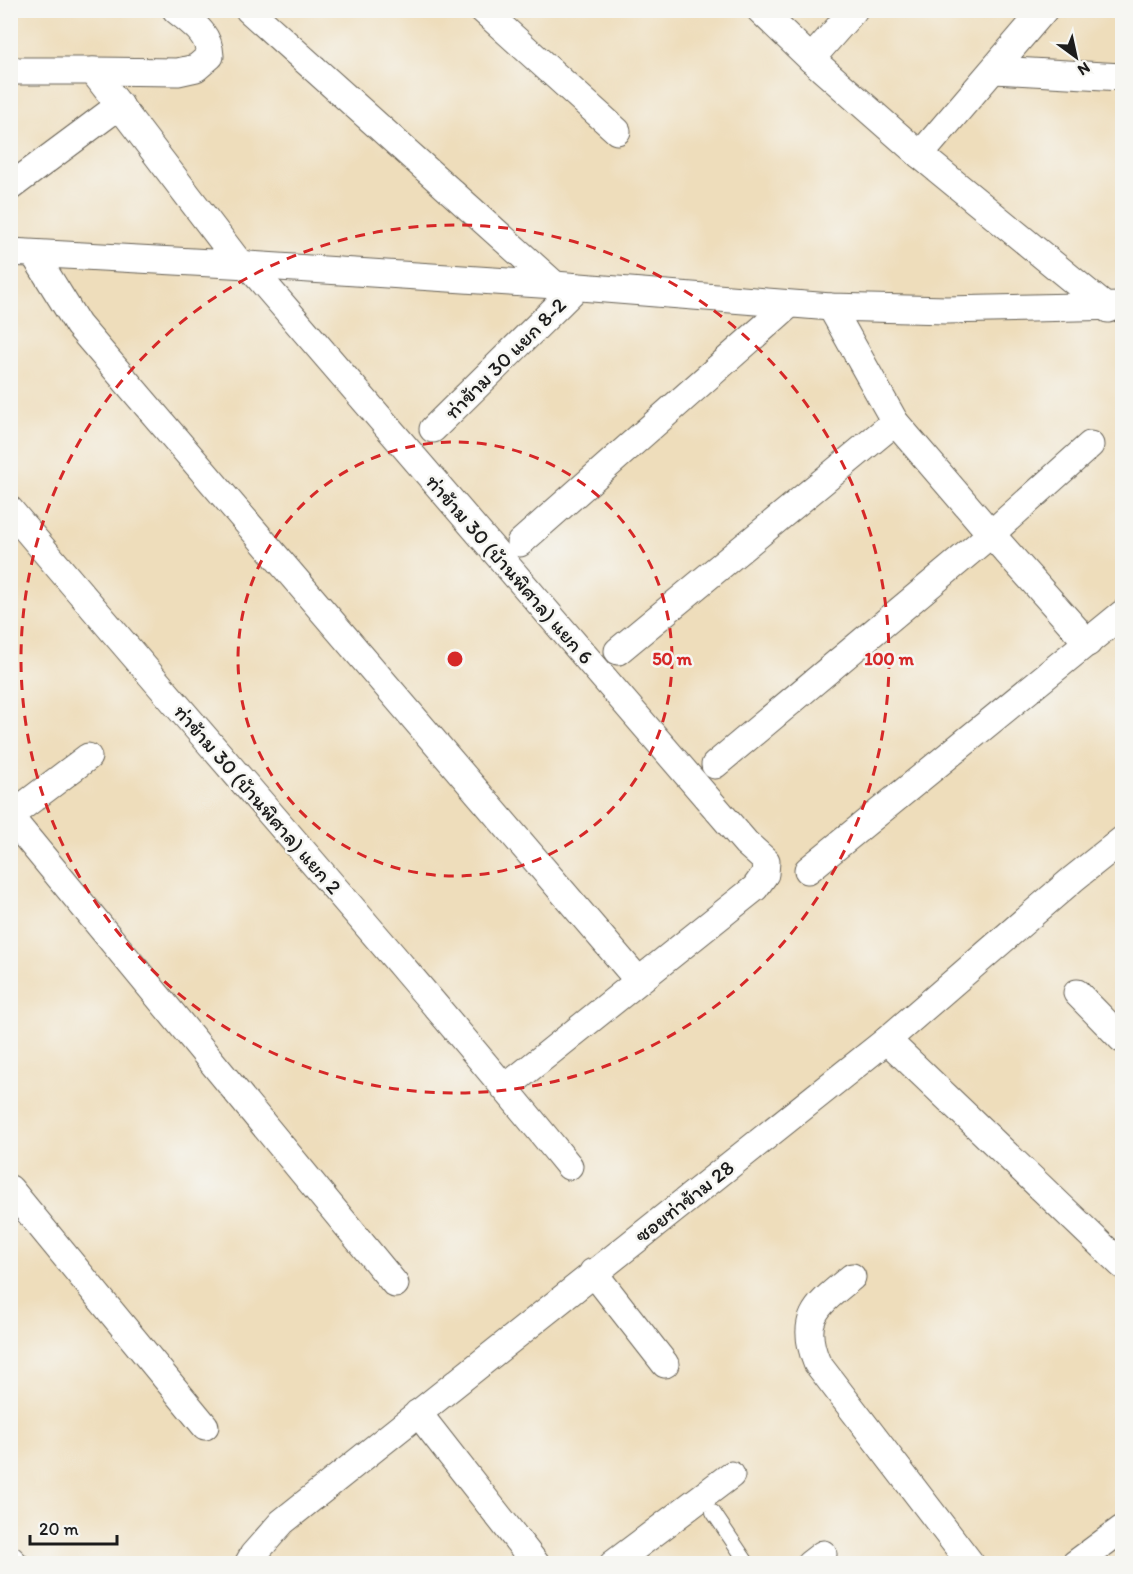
<svg xmlns="http://www.w3.org/2000/svg" width="1133" height="1574" font-family="Itim,'Playpen Sans Thai',sans-serif">
<style>
.lines{fill:none;stroke-linecap:round;stroke-linejoin:round}
.lane-casing{stroke:#666054;stroke-width:16}
.street-casing{stroke:#666054;stroke-width:29}
.lane{stroke:#fff;stroke-width:14}
.street{stroke:#fff;stroke-width:27}
.ring{fill:none;stroke:#d62828;stroke-width:3;stroke-dasharray:10 8}
.labels{text-anchor:middle;dominant-baseline:central;stroke-width:5;stroke-linejoin:round;paint-order:stroke}
.street-label{font-size:21px;fill:#1c1c1c;stroke:#f6f6f2}
.centre{fill:#d62828;stroke:#f6f6f2;stroke-width:3}
.ring-label{font-size:18px;text-anchor:middle;font-weight:bold;fill:#d62828;stroke:#f6f6f2;stroke-width:5;stroke-linejoin:round;paint-order:stroke}
</style>
<rect width="100%" height="100%" fill="#f6f6f2"/>
<filter id="ink" filterUnits="userSpaceOnUse"><feTurbulence type="fractalNoise" baseFrequency=".0167" numOctaves="2"/><feDisplacementMap in="SourceGraphic" scale="12" xChannelSelector="R" yChannelSelector="G"/><feConvolveMatrix kernelMatrix="1 2 1 2 8 2 1 2 1" color-interpolation-filters="sRGB"/></filter>
<filter id="wash" filterUnits="userSpaceOnUse"><feTurbulence type="fractalNoise" baseFrequency=".008" numOctaves="4" result="noise"/><feDisplacementMap in="SourceGraphic" scale="24" xChannelSelector="R" yChannelSelector="G"/><feGaussianBlur stdDeviation="1.35" result="paint"/><feColorMatrix in="noise" values="0 0 0 0 0 0 0 0 0 0 0 0 0 0 0 0 0 1.4 0 .05"/><feComposite in="paint" operator="in"/></filter>
<g filter="url(#wash)">
<rect width="100%" height="100%" fill="#edb"/>
</g>
<g filter="url(#ink)">
<g class="lines">
<defs>
<path id="lane" d="M713,1512L748,1564"/>
<g id="street">
<path d="M249,10L555,285"/>
<path d="M483,10L617,131"/>
<path d="M760,10L811,59L920,155L1108,309"/>
<path d="M811,59L854,10"/>
<path d="M994,70L1122,77"/>
<path d="M10,71H93L240,264"/>
<path d="M93,71L178,72L196,68L210,56C209,33 193,24 176,10"/>
<path d="M920,155L1044,10"/>
<path d="M10,187L120,105"/>
<path d="M10,252L248,265L555,285L831,307L946,310L1122,306"/>
<path d="M34,254L78,325L638,980"/>
<path d="M248,265L746,843L766,861L765,874L755,888L505,1088"/>
<path d="M831,307L895,422L991,534L1088,643"/>
<path d="M433,429L577,287"/>
<path d="M10,510C195,730 387,943 569,1166"/>
<path d="M520,543L789,305"/>
<path d="M618,651L895,422"/>
<path d="M715,765L991,534L1090,445"/>
<path d="M10,816L88,757"/>
<path d="M10,817L395,1284"/>
<path d="M808,870L1122,614"/>
<path d="M1077,993L1122,1039"/>
<path d="M887,1040L1122,1265"/>
<path d="M10,1189L205,1426"/>
<path d="M593,1272L665,1364"/>
<path d="M852,1277C818,1305 798,1317 817,1363L971,1564"/>
<path d="M418,1413L536,1564"/>
<path d="M10,1559L15,1564"/>
<path d="M248,1564L253,1555L282,1522L887,1040L1073,879L1122,840"/>
<path d="M613,1564L731,1475"/>
<path d="M810,1564L823,1554"/>
<path d="M1075,1564L1122,1529"/>
</g>
</defs>
<!-- lane casing -->
<use href="#lane" class="lane-casing"/>
<!-- street casing -->
<use href="#street" class="street-casing"/>
<!-- lane -->
<use href="#lane" class="lane"/>
<!-- street -->
<use href="#street" class="street"/>
</g>
</g>
<!-- distance rings -->
<g class="ring">
<circle cx="455" cy="659" r="217"/>
<circle cx="455" cy="659" r="434"/>
</g>
<g class="labels">
<!-- street labels -->
<g class="street-label">
<text transform="translate(505 358) rotate(-45)">ท่าข้าม 30 แยก 8-2</text>
<text transform="translate(510 569) rotate(49)">ท่าข้าม 30 (บ้านพิศาล) แยก 6</text>
<text transform="translate(258 799) rotate(49)">ท่าข้าม 30 (บ้านพิศาล) แยก 2</text>
<text transform="translate(684 1201) rotate(-38)">ซอยท่าข้าม 28</text>
</g>
</g>
<circle cx="455" cy="659" r="9" class="centre"/>
<g class="ring-label">
<text x="672" y="665">50 m</text>
<text x="889" y="665">100 m</text>
</g>
<!-- margin -->
<rect width="1133" height="1574" fill="none" stroke="#f6f6f2" stroke-width="36"/>
<!-- north arrow -->
<g transform="translate(1076 57) rotate(147)" stroke="#f6f6f2" stroke-width="4.5" paint-order="stroke">
<path d="M0-4.5L10 22L0 15L-10 22Z" fill="#1c1c1c"/>
<text y="-9" font-size="16" font-weight="bold" text-anchor="middle" fill="#1c1c1c">N</text>
</g>
<!-- scale -->
<path d="M30 1535v9h87v-9" fill="none" stroke="#1c1c1c" stroke-width="3"/>
<text x="39" y="1535" font-size="18" fill="#1c1c1c" stroke="#f6f6f2" stroke-width="4.5" paint-order="stroke">20 m</text>
</svg>
